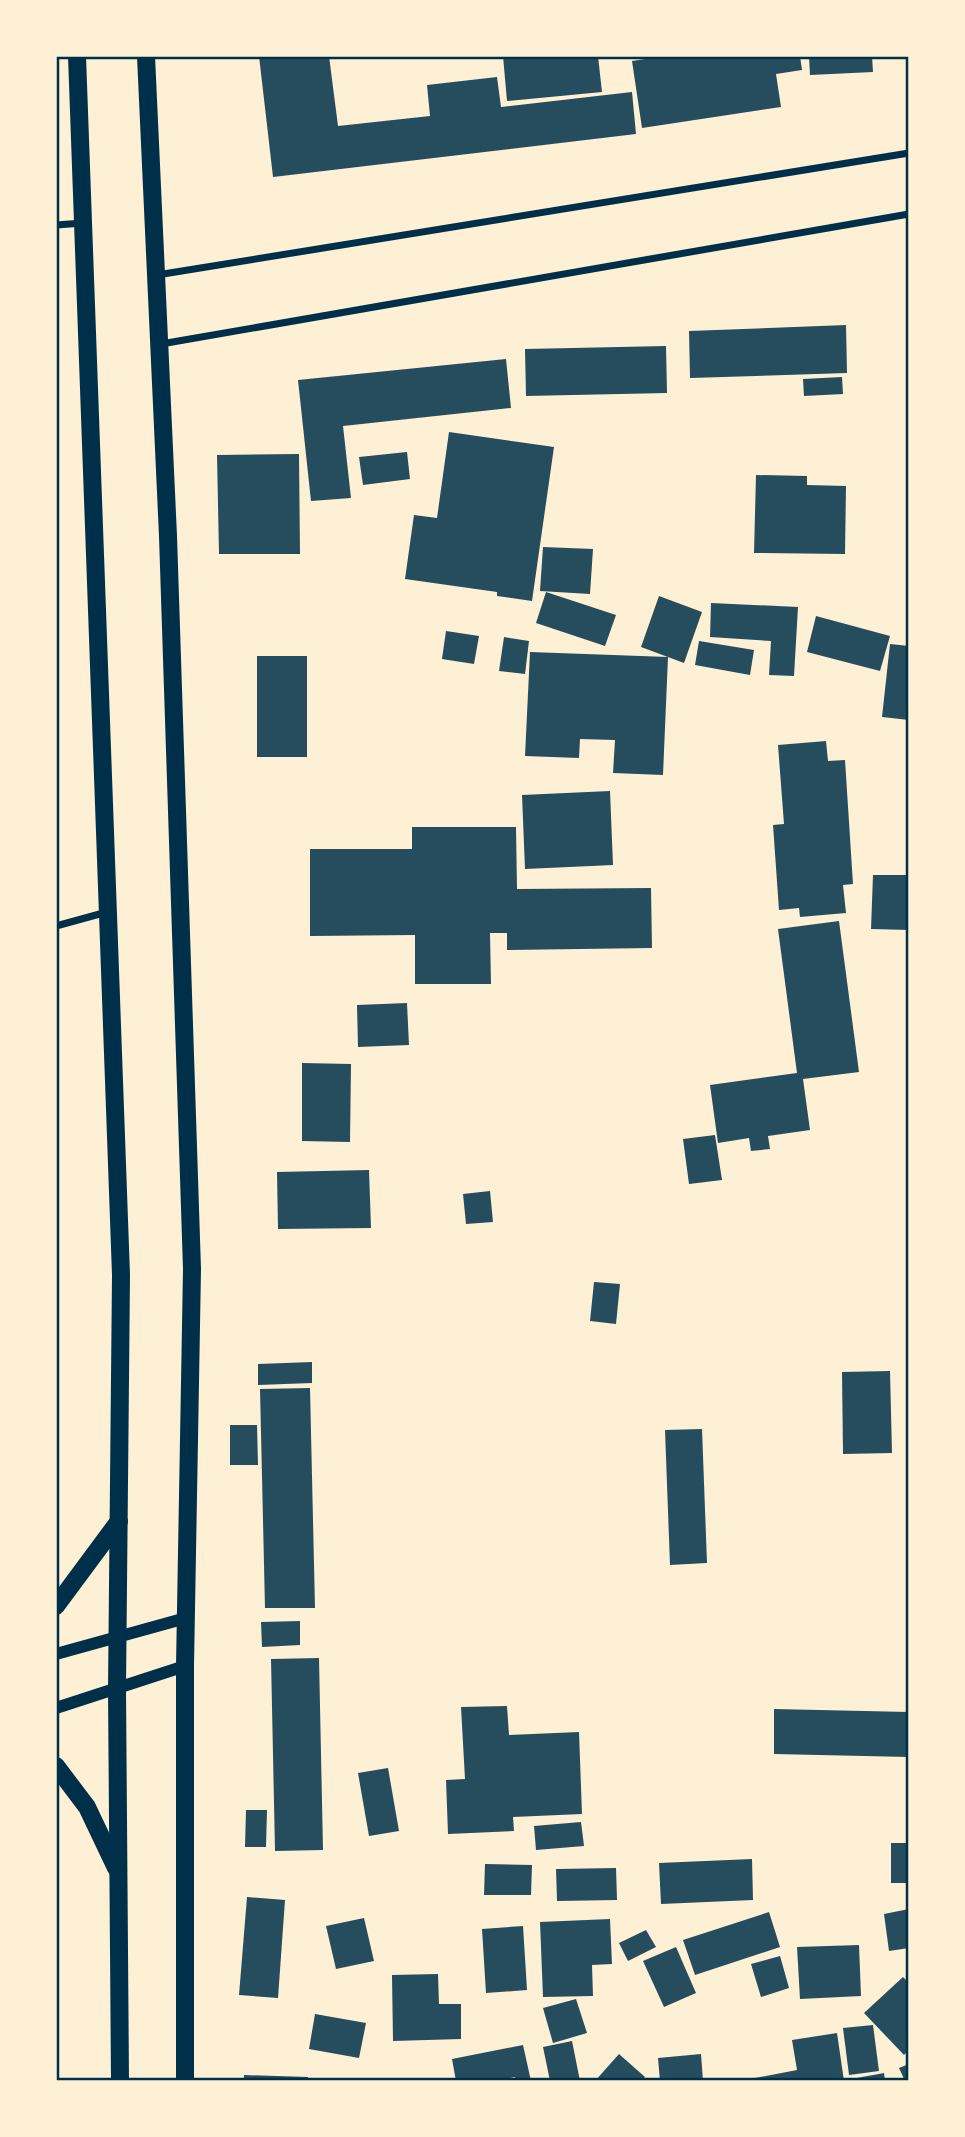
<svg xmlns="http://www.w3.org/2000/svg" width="965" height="2137" font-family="Manrope,sans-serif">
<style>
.building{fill:#264d5e}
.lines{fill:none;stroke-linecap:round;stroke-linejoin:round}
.minor{stroke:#003049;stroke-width:7}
.tertiary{stroke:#003049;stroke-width:12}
.primary{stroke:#003049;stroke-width:18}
.neatline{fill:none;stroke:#003049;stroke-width:2.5}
</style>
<rect width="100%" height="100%" fill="#fdf0d5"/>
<!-- building -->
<g class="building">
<path d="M259,56H329L338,126L430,116L427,85L497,77L501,107L632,92L636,134L273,177Z"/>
<path d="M503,56H598L602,92L507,101Z"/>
<path d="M665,56H800L802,70L776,74L781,107L642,128L632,61Z"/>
<path d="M809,56H872L873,72L810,75Z"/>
<path d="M846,325L847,373L690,378L689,331Z"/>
<path d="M666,346L667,393L526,396L525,349Z"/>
<path d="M506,359L511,408L343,426L351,498L311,501L298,380Z"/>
<path d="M842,377L843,394L804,396L803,379Z"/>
<path d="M449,432L554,447L532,601L497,596V592L405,579L414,515L437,518Z"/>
<path d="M407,452L410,479L363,485L359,457Z"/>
<path d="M299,454L300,554H219L217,455Z"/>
<path d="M756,475L807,476V485L846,486L845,554L754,553Z"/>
<path d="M543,547L593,549L590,594L540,591Z"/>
<path d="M546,592L616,615L605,646L536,623Z"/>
<path d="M659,596L702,612L684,663L641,647Z"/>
<path d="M711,603L798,607L794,676L769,675L771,641L710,637Z"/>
<path d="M816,616L890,636L880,671L807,652Z"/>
<path d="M446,631L479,636L474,664L442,659Z"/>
<path d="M504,637L529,641L525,674L499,671Z"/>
<path d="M699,641L754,650L750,675L695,665Z"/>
<path d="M890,644L909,646V720L882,717Z"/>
<path d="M530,652L668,657L663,775L613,773L615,740L580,739L579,758L525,756Z"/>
<rect x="257" y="656" width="50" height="101"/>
<path d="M826,741L828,761L845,760L853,884L843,885L846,913L800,917L799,908L779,910L773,825L784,824L778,745Z"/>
<path d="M610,791L613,865L525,869L522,795Z"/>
<path d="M412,827H516L517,889L651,888L652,948L507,950V933H490L491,984H415V935L310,936V849H412Z"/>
<path d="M873,875H909V930L871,929Z"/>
<path d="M839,921L859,1072L803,1079L810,1130L768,1136L770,1149L751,1151L749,1138L718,1143L710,1085L797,1073L778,929Z"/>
<path d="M407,1003L409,1045L358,1047L357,1005Z"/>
<path d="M302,1063L351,1064L350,1142L302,1141Z"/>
<path d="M715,1135L722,1180L689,1184L683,1139Z"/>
<path d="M369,1170L371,1228L278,1229L277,1172Z"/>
<path d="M490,1191L493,1222L466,1224L463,1194Z"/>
<path d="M594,1282L620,1284L616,1324L590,1321Z"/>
<path d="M312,1362V1383L258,1385V1364Z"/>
<path d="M890,1371L892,1453L843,1454L842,1372Z"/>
<path d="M310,1388L315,1608H265L260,1389Z"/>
<path d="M230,1425H257L258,1465H230Z"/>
<path d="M702,1429L707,1563L670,1565L665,1430Z"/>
<path d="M300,1621V1645L262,1647L261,1622Z"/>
<path d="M319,1658L323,1850L275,1851L271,1659Z"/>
<path d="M507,1706L509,1735L579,1732L582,1814L513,1817L514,1831L448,1834L446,1780L465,1779L461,1707Z"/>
<path d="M774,1709L909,1712V1757L774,1754Z"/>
<path d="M388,1768L399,1831L369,1836L358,1773Z"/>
<path d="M246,1810H267L266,1847H245Z"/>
<path d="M581,1822L584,1846L536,1850L534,1826Z"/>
<rect x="891" y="1843" width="18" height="40"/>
<path d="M752,1859L753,1900L661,1904L659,1863Z"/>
<path d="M485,1864L532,1865L531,1895H484Z"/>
<path d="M616,1868L617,1900L557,1901L556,1869Z"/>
<path d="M247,1897L285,1900L278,1998L239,1995Z"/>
<path d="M909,1909V1948L889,1951L884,1914Z"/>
<path d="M769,1912L780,1947L695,1975L683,1940Z"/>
<path d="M364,1918L374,1961L336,1969L326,1926Z"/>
<path d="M610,1919L612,1964L592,1965L593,1996L543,1997L540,1922Z"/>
<path d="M523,1926L527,1990L486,1993L482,1929Z"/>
<path d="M646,1930L656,1947L628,1961L619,1943Z"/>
<path d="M859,1945L861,1996L800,1999L797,1947Z"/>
<path d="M676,1947L696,1993L664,2007L643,1961Z"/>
<path d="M780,1956L789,1988L761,1997L751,1964Z"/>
<path d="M438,1974L439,2004H461V2039L393,2041L392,1975Z"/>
<path d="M903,1977L909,1983V2050L904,2055L864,2013Z"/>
<path d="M576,1999L587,2033L553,2043L543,2008Z"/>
<path d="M315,2014L366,2023L359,2058L309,2049Z"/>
<path d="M873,2025L879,2071L849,2075L843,2028Z"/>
<path d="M837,2033L844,2081H739L797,2070L792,2040Z"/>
<path d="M572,2041L580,2081H550L543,2047Z"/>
<path d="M523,2045L531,2081H516L515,2077L495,2081H456L452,2059Z"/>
<path d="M619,2054L645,2077L641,2081H595Z"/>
<path d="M701,2054L703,2081H660L658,2058Z"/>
<path d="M909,2064V2081H905L899,2068Z"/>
<path d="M884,2073L885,2081H846V2080Z"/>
<path d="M244,2075L308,2077V2081H244Z"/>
</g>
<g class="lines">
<!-- minor -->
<g class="minor">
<path d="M56,225L83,223"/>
<path d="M157,275L909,153"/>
<path d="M161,344L909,214"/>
<path d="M56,926L107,912"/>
</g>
<!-- tertiary -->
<g class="tertiary">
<path d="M56,1654L186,1618"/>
<path d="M56,1708L185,1666"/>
</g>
<!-- primary -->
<g class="primary">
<path d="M77,56L121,1275L117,1689L120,2081"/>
<path d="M146,56L168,536L192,1269L185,1666V2081"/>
<path d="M56,1606L119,1521"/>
<path d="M56,1766L87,1807L116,1868"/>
</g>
</g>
<!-- border -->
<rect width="965" height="2137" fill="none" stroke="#fdf0d5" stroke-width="116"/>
<rect x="58" y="58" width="849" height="2021" class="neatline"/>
</svg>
